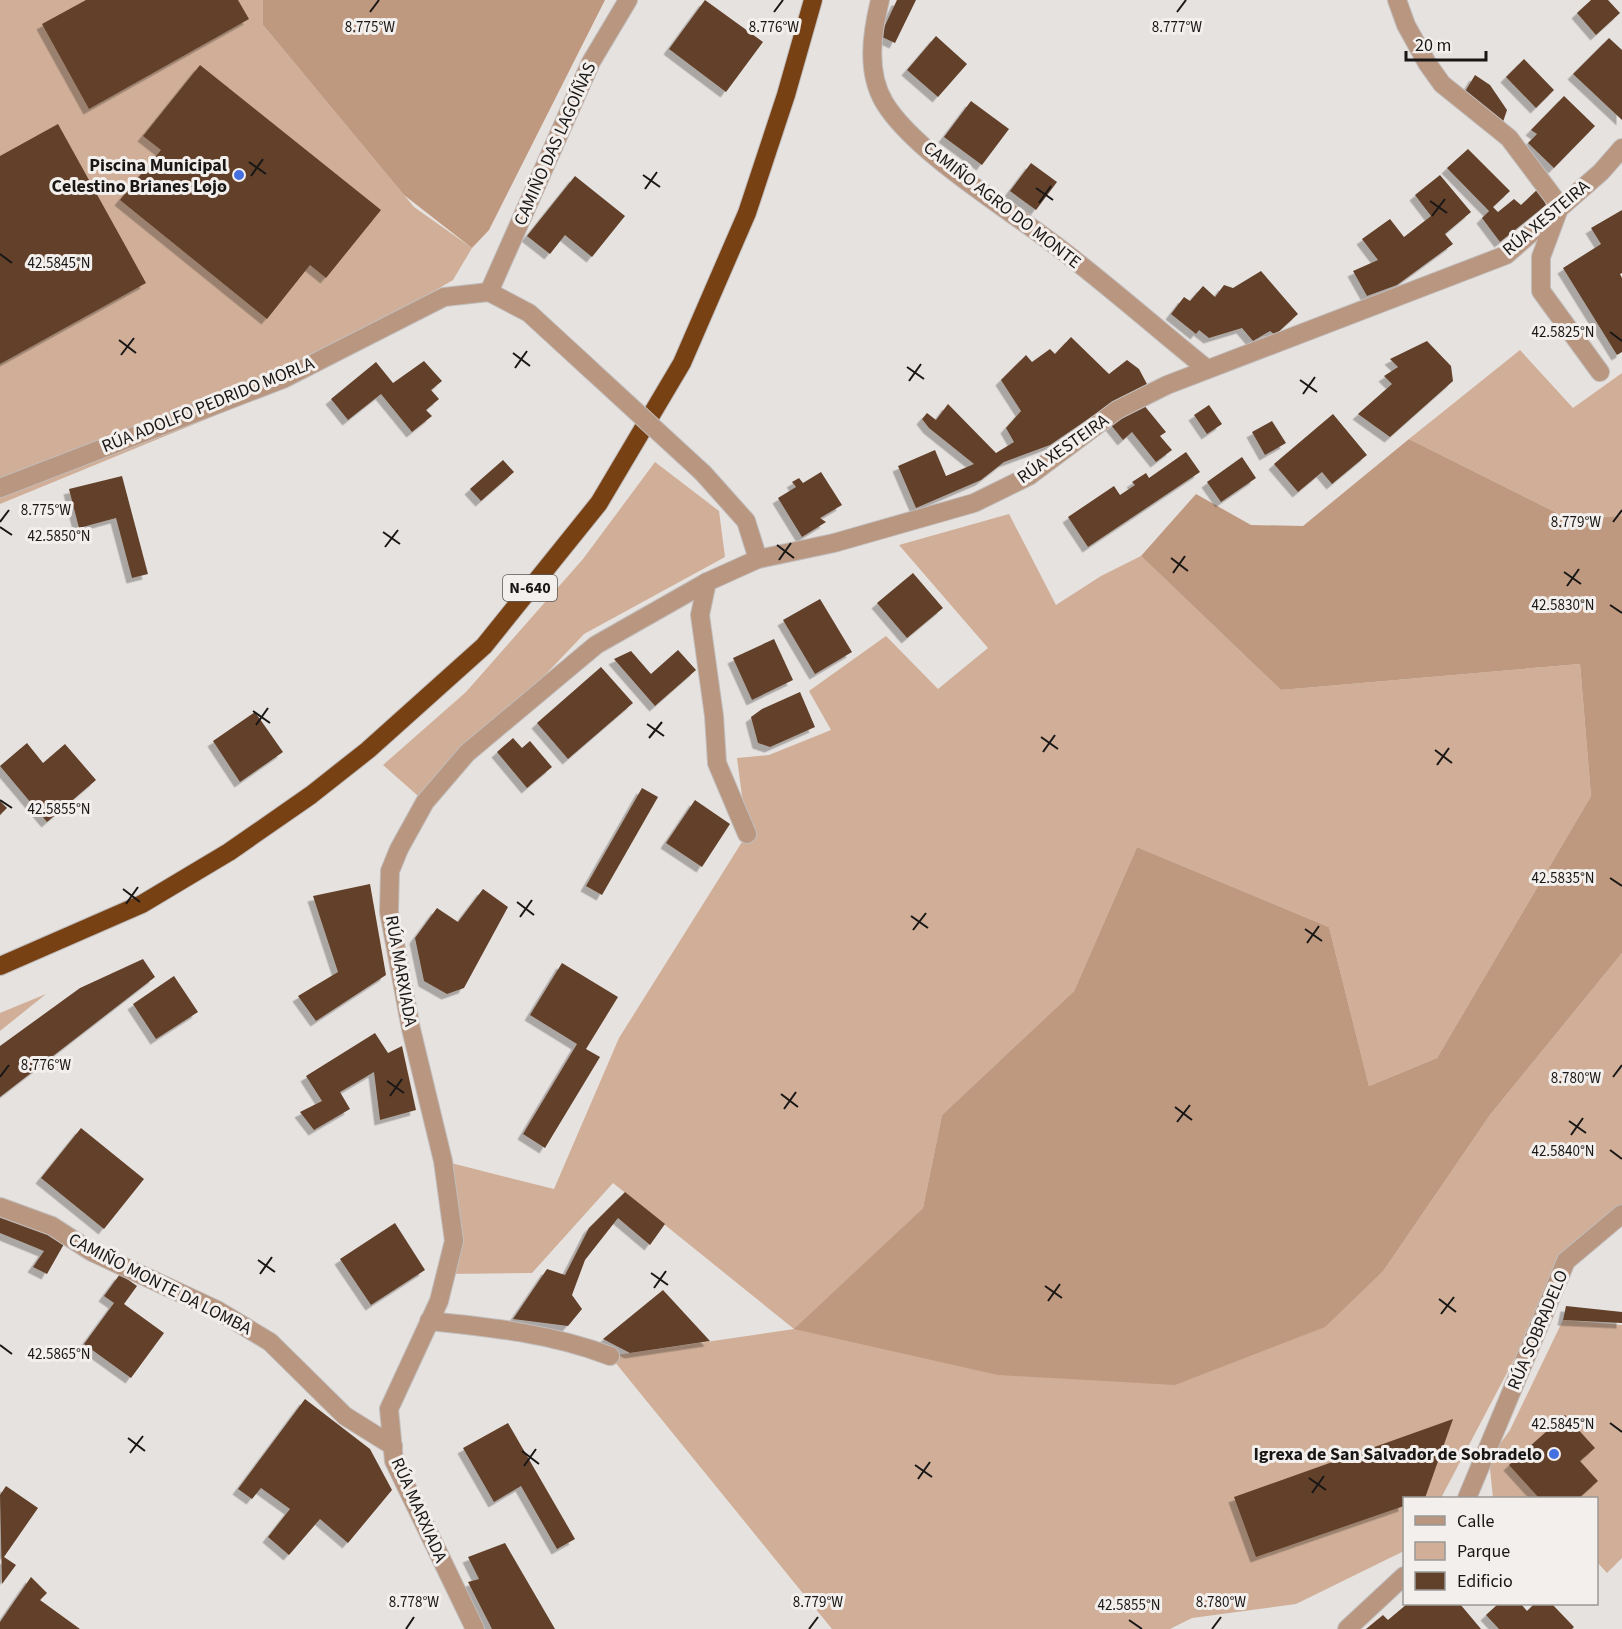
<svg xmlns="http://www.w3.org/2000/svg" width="1622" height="1629" font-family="'Source Sans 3',sans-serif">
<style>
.green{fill:#d0ae97}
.forest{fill:#bf997f}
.building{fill:#62412a;filter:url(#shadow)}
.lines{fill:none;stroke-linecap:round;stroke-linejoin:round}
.street-casing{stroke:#c1bdbc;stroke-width:20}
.highway-casing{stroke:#c1bdbc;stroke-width:20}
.street{stroke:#b9967f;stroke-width:18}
.highway{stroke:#784114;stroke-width:18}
.street-bridge-casing{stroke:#c1bdbc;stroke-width:20;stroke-linecap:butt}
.street-bridge{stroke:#b9967f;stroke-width:18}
.ticks{fill:none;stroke:#181716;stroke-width:2}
.poi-dot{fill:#446fe1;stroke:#f3efed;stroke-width:2}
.labels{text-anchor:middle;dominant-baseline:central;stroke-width:6;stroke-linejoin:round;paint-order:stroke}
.shield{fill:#f3efed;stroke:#5a5856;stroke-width:1.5}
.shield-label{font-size:16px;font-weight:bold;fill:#181716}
.street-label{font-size:18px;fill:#181716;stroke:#f3efed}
.poi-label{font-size:18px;font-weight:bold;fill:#181716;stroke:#f3efed;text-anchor:end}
.ticks-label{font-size:15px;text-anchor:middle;fill:#181716;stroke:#f3efed;stroke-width:6;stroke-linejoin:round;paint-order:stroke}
</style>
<defs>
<filter id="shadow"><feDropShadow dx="-5.5" dy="5.5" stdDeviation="0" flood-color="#0004"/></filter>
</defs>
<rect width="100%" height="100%" fill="#e6e2e0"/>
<!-- green -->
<g class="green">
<path d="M0,0H263V25L414,207L472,248L453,280L236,407L0,504Z"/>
<path d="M1520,350L1573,408L1622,373V516L1567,518L1409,439Z"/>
<path d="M655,462L719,511L725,557L584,634L425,802L383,765L466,692L583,559Z"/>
<path d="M1009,514L1056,605L1101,576L1141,556L1281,690L1580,664L1591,796L1437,1058L1369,1086L1329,927L1137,847L1074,991L942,1115L923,1208L795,1329L1384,1270L1490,1115L1622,953V1214L1566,1261L1441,1498H1404V1551L1296,1604L1192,1618L1170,1629H832L610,1356L794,1329L613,1183L532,1273L446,1274L443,1161L554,1189L619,1038L747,834L737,758L769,755L831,730L809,691L886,636L938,689L988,648L899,545Z"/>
<path d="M46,994L0,1031V1013Z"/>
<path d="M1563,1320L1622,1325V1558L1607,1573L1597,1562L1596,1498H1493L1489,1459L1510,1430Z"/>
</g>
<!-- forest -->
<g class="forest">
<path d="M263,0H605L489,230L472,248L404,195L263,25Z"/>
<path d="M1409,439L1567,518L1622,516V953L1490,1115L1384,1270L1325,1327L1175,1385L998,1375L794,1329L923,1208L942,1115L1074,991L1137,847L1329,927L1369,1086L1437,1058L1591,796L1580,664L1281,690L1141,556L1196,494L1251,525L1303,526Z"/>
</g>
<!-- building -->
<g class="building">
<path d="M86,0H238L249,19L89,109L42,24Z"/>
<path d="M705,0L763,42L726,92L669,49Z"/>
<path d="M897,0H916L895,43L880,36Z"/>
<path d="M1591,0H1608L1620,13L1596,35L1577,13Z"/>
<path d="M936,36L967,64L938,97L907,70Z"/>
<path d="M1609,38L1622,50V120L1573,74Z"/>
<path d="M1524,59L1554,90L1536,108L1506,77Z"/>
<path d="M200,65L381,210L326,278L310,265L267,319L120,200L161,150L143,136Z"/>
<path d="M1475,75L1490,85L1507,110L1502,125L1463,95Z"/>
<path d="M1564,96L1595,126L1554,168L1528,143L1537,134L1531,130Z"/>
<path d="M971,101L1009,129L982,165L944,137Z"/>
<path d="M58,124L146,283L0,364V156Z"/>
<path d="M1468,149L1510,191L1493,207L1498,212L1514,199L1521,205L1540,187L1546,205L1500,242L1482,218L1489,211L1447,168Z"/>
<path d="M1031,163L1057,182L1036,210L1010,191Z"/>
<path d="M1440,175L1471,212L1445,234L1453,244L1397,285L1367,296L1353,271L1378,260L1362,239L1390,219L1404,237L1431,216L1415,195Z"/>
<path d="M575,176L625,216L592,257L565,235L550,254L527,236Z"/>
<path d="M1622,210V273L1620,274L1622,278V352L1617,355L1563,268L1601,244L1591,228Z"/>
<path d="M1261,271L1298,314L1275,335L1270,331L1253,341L1242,328L1209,338L1199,330L1196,334L1171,314L1184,297L1190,301L1203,286L1215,297L1224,285L1233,288Z"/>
<path d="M1071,337L1109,374L1127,360L1139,369L1148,386L1107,406L1050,445L1004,462L981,480L916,508L898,466L935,450L946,476L974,464L929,428L922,419L927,413L936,420L948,404L996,453L1014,442L1006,428L1021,411L1001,380L1026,355L1032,362L1050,349L1055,354Z"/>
<path d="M1427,341L1451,366L1453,381L1390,437L1358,414L1392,384L1384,376L1398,367L1390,359Z"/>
<path d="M424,361L442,381L431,390L439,399L426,410L432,416L412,432L381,394L348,420L331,399L376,362L393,383Z"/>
<path d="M1143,404L1166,432L1160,436L1172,450L1156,462L1132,432L1123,440L1111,425Z"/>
<path d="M1209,405L1222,424L1207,434L1194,415Z"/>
<path d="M1333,414L1367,455L1332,484L1322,472L1298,492L1274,464Z"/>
<path d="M1272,421L1286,443L1265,455L1252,432Z"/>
<path d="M1186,452L1200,472L1088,547L1068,517L1114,486L1120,495L1135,485L1132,482L1146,473L1149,478Z"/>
<path d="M1242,457L1256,478L1221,502L1207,482Z"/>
<path d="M503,460L514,472L481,501L470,489Z"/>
<path d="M821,472L842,505L820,518L826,522L802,537L778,498L796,487L792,482L799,478L803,483Z"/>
<path d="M122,476L148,574L132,578L116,518L79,528L69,489Z"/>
<path d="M913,573L943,608L907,638L877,603Z"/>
<path d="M820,599L852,652L815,674L783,620Z"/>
<path d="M774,639L793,680L752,700L733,658Z"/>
<path d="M678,650L696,670L655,706L614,659L631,651L651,674Z"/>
<path d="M601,667L633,703L568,759L537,723Z"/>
<path d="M800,692L815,727L770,747L758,743L751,717L762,709Z"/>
<path d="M255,712L283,752L240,782L213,741Z"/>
<path d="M513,738L522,748L530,741L552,767L527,788L497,752Z"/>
<path d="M27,743L43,763L65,744L96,780L47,822L0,766Z"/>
<path d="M642,788L658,797L602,895L586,886Z"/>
<path d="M695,800L730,824L702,867L666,843Z"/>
<path d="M0,801L7,808L0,815Z"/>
<path d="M370,884L386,975L316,1021L298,996L338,972L313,896Z"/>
<path d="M483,889L508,907L464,988L447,994L424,981L415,938L437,908L458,922Z"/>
<path d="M143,959L155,977L0,1097V1046L80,988Z"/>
<path d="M562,963L618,997L586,1049L600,1057L545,1148L523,1134L577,1044L530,1015Z"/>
<path d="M174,976L198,1012L156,1039L133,1004Z"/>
<path d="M375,1033L388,1053L402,1046L416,1110L380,1120L374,1072L340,1092L350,1109L314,1130L300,1112L322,1101L306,1076Z"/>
<path d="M81,1128L144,1179L104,1229L41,1178Z"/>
<path d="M625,1192L665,1224L650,1245L618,1218L585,1260L572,1295L582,1309L568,1326L513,1319L547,1269L565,1275L589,1228Z"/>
<path d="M0,1217L49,1233L64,1244L47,1274L33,1267L44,1251L0,1233Z"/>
<path d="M395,1223L425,1270L371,1305L340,1259Z"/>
<path d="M120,1274L137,1286L124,1304L164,1333L131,1378L84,1344L114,1303L104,1296Z"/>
<path d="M663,1290L710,1341L630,1353L603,1339Z"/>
<path d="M1566,1306L1622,1312V1323L1563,1320Z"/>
<path d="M305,1399L370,1449L392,1490L348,1543L320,1519L289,1555L268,1537L290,1509L261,1488L252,1499L238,1489Z"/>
<path d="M1565,1415L1595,1448L1580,1461L1598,1481L1579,1498H1539L1509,1465Z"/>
<path d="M1453,1419L1425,1498H1404V1506L1256,1557L1234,1497Z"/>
<path d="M508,1423L575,1539L557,1549L521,1486L494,1502L463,1448Z"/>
<path d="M6,1486L38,1508L4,1557L16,1565L2,1584L0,1495Z"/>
<path d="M505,1543L555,1629H492L468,1582L479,1579L468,1557Z"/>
<path d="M31,1577L47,1593L40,1600L80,1629H0V1622Z"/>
<path d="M1407,1604H1460L1481,1629H1366L1383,1615L1388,1620Z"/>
<path d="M1498,1604H1521L1527,1611L1534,1604H1552L1574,1627L1572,1629H1499L1486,1615Z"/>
</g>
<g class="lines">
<defs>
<g id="street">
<path d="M880,0C872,33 866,71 884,102C913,151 1008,209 1055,245C1107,284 1156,328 1207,369"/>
<path d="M1397,0L1406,25L1427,63L1442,84L1509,138L1560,206L1541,257V291L1600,372"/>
<path d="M489,292L591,62L628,0"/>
<path d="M703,473L746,521L758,559"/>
<path d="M0,488L283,379L444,297L489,292L529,313L591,370"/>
<path d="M747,834L717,763L714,716L700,615L707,582L758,559L834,543L974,503L1029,476L1117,410L1167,385L1506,255L1601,172L1622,148"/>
<path d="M0,1207L52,1226L92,1252L217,1310L270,1342L345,1416L393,1446"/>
<path d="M429,1321C490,1327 553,1334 610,1356"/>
<path d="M1467,1498L1566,1261L1622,1214"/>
<path d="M475,1629L394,1461L389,1409L439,1301L454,1241L443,1161L411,1029L389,912L390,871L399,849L425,802L467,753L596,645L707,582"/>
<path d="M1347,1629L1404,1576"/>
</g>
<path id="highway" d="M0,966L142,904L229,852L311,795L368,750L484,646L599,503L682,363L747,213L786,95L813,0"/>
</defs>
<!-- street casing -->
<use href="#street" class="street-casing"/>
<!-- highway casing -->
<use href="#highway" class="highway-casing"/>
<!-- street -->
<use href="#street" class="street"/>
<!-- highway -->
<use href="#highway" class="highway"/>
<defs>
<path id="street-bridge" d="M591,370L703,473"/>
</defs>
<!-- street-bridge casing -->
<use href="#street-bridge" class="street-bridge-casing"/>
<!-- street-bridge -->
<use href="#street-bridge" class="street-bridge"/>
</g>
<!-- ticks -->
<path class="ticks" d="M370,12L379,0M774,12L783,0M1177,12L1186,0M249,162L266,174M643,175L660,187M251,176L263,159M1036,188L1053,200M645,189L657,172M1430,201L1447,213M1039,203L1051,186M1432,216L1445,199M0,254L12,263M1610,332L1622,341M119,340L136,353M513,353L530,366M121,355L134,338M907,367L924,379M515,368L527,351M1300,380L1317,392M909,381L921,364M1303,394L1315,377M0,522L9,510M1613,522L1622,510M0,527L12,535M383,532L400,544M777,545L794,558M385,547L398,530M1171,558L1188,571M779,560L791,543M1564,572L1581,584M1173,573L1185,556M1567,586L1579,569M1610,605L1622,613M253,711L270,723M647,724L664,736M256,725L268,708M1041,737L1058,749M649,738L662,722M1435,750L1452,763M1043,752L1055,735M1437,765L1449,748M0,800L12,808M1610,878L1622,886M123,889L140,902M517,902L534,915M126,904L138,887M911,916L928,928M520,917L532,900M1305,929L1322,941M913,930L926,913M1307,943L1319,926M0,1077L9,1065M1613,1077L1622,1065M387,1081L404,1093M781,1094L798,1107M390,1096L402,1079M1175,1107L1192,1120M784,1109L796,1092M1569,1121L1586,1133M1177,1122L1190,1105M1571,1135L1583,1118M1610,1150L1622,1159M258,1260L275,1272M651,1273L668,1285M260,1274L272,1257M1045,1286L1062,1298M654,1288L666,1271M1439,1299L1456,1312M1048,1301L1060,1284M1441,1314L1454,1297M0,1345L12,1354M1610,1423L1622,1432M128,1438L145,1451M522,1451L539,1464M130,1453L143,1436M915,1465L932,1477M524,1466L536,1449M1309,1478L1326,1490M918,1479L930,1462M1312,1493L1324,1476M1129,1620L1142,1629M406,1629L414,1617M809,1629L818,1617M1212,1629L1221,1617"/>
<!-- markers -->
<g class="poi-dot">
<circle cx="239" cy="175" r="6"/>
<circle cx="1554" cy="1454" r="6"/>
</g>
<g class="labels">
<!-- shield labels -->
<rect class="shield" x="503" y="575" width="54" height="26" rx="4.5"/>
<g class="shield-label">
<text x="530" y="588">N-640</text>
</g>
<!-- street labels -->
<g class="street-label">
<text transform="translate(555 144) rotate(-66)">CAMIÑO DAS LAGOÍÑAS</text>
<text transform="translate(1002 205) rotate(38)">CAMIÑO AGRO DO MONTE</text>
<text transform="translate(1546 218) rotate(-40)">RÚA XESTEIRA</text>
<text transform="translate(208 405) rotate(-22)">RÚA ADOLFO PEDRIDO MORLA</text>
<text transform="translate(1063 449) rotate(-35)">RÚA XESTEIRA</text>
<text transform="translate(401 971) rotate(80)">RÚA MARXIADA</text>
<text transform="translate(160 1284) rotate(27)">CAMIÑO MONTE DA LOMBA</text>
<text transform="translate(1538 1330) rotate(-67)">RÚA SOBRADELO</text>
<text transform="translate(419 1510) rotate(66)">RÚA MARXIADA</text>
</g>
<!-- poi labels -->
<g class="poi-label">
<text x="227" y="165">Piscina Municipal<tspan x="227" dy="21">Celestino Brianes Lojo</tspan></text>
<text x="1542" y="1454">Igrexa de San Salvador de Sobradelo</text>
</g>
</g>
<g class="ticks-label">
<text x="774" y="32">8.776°W</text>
<text x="370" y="32">8.775°W</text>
<text x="1177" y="32">8.777°W</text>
<text x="59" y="268">42.5845°N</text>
<text x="1563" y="337">42.5825°N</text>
<text x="46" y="515">8.775°W</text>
<text x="1576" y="527">8.779°W</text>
<text x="59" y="541">42.5850°N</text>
<text x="1563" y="610">42.5830°N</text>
<text x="59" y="814">42.5855°N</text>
<text x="1563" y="883">42.5835°N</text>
<text x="46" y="1070">8.776°W</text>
<text x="1576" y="1083">8.780°W</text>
<text x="1563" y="1156">42.5840°N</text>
<text x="59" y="1359">42.5865°N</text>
<text x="1563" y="1429">42.5845°N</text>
<text x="414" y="1607">8.778°W</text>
<text x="818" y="1607">8.779°W</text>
<text x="1221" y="1607">8.780°W</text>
<text x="1129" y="1610">42.5855°N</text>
</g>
<!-- legend -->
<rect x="1403" y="1497" width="195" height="108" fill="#f3efed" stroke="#9b9997" stroke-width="1.5"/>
<rect x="1415" y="1516" width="30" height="9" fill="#b9967f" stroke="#9b9997" stroke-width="1.5"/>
<text x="1457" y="1527" font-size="18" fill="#181716">Calle</text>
<rect x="1415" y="1542" width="30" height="18" fill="#d0ae97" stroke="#9b9997" stroke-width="1.5"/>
<text x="1457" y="1557" font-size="18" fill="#181716">Parque</text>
<rect x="1415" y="1572" width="30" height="18" fill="#62412a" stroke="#9b9997" stroke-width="1.5"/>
<text x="1457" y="1587" font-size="18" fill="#181716">Edificio</text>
<!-- scale -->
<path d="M1406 51v9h80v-9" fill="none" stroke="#181716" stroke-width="3"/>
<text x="1415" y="51" font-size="18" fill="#181716" stroke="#f3efed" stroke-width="4.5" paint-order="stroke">20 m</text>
</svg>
